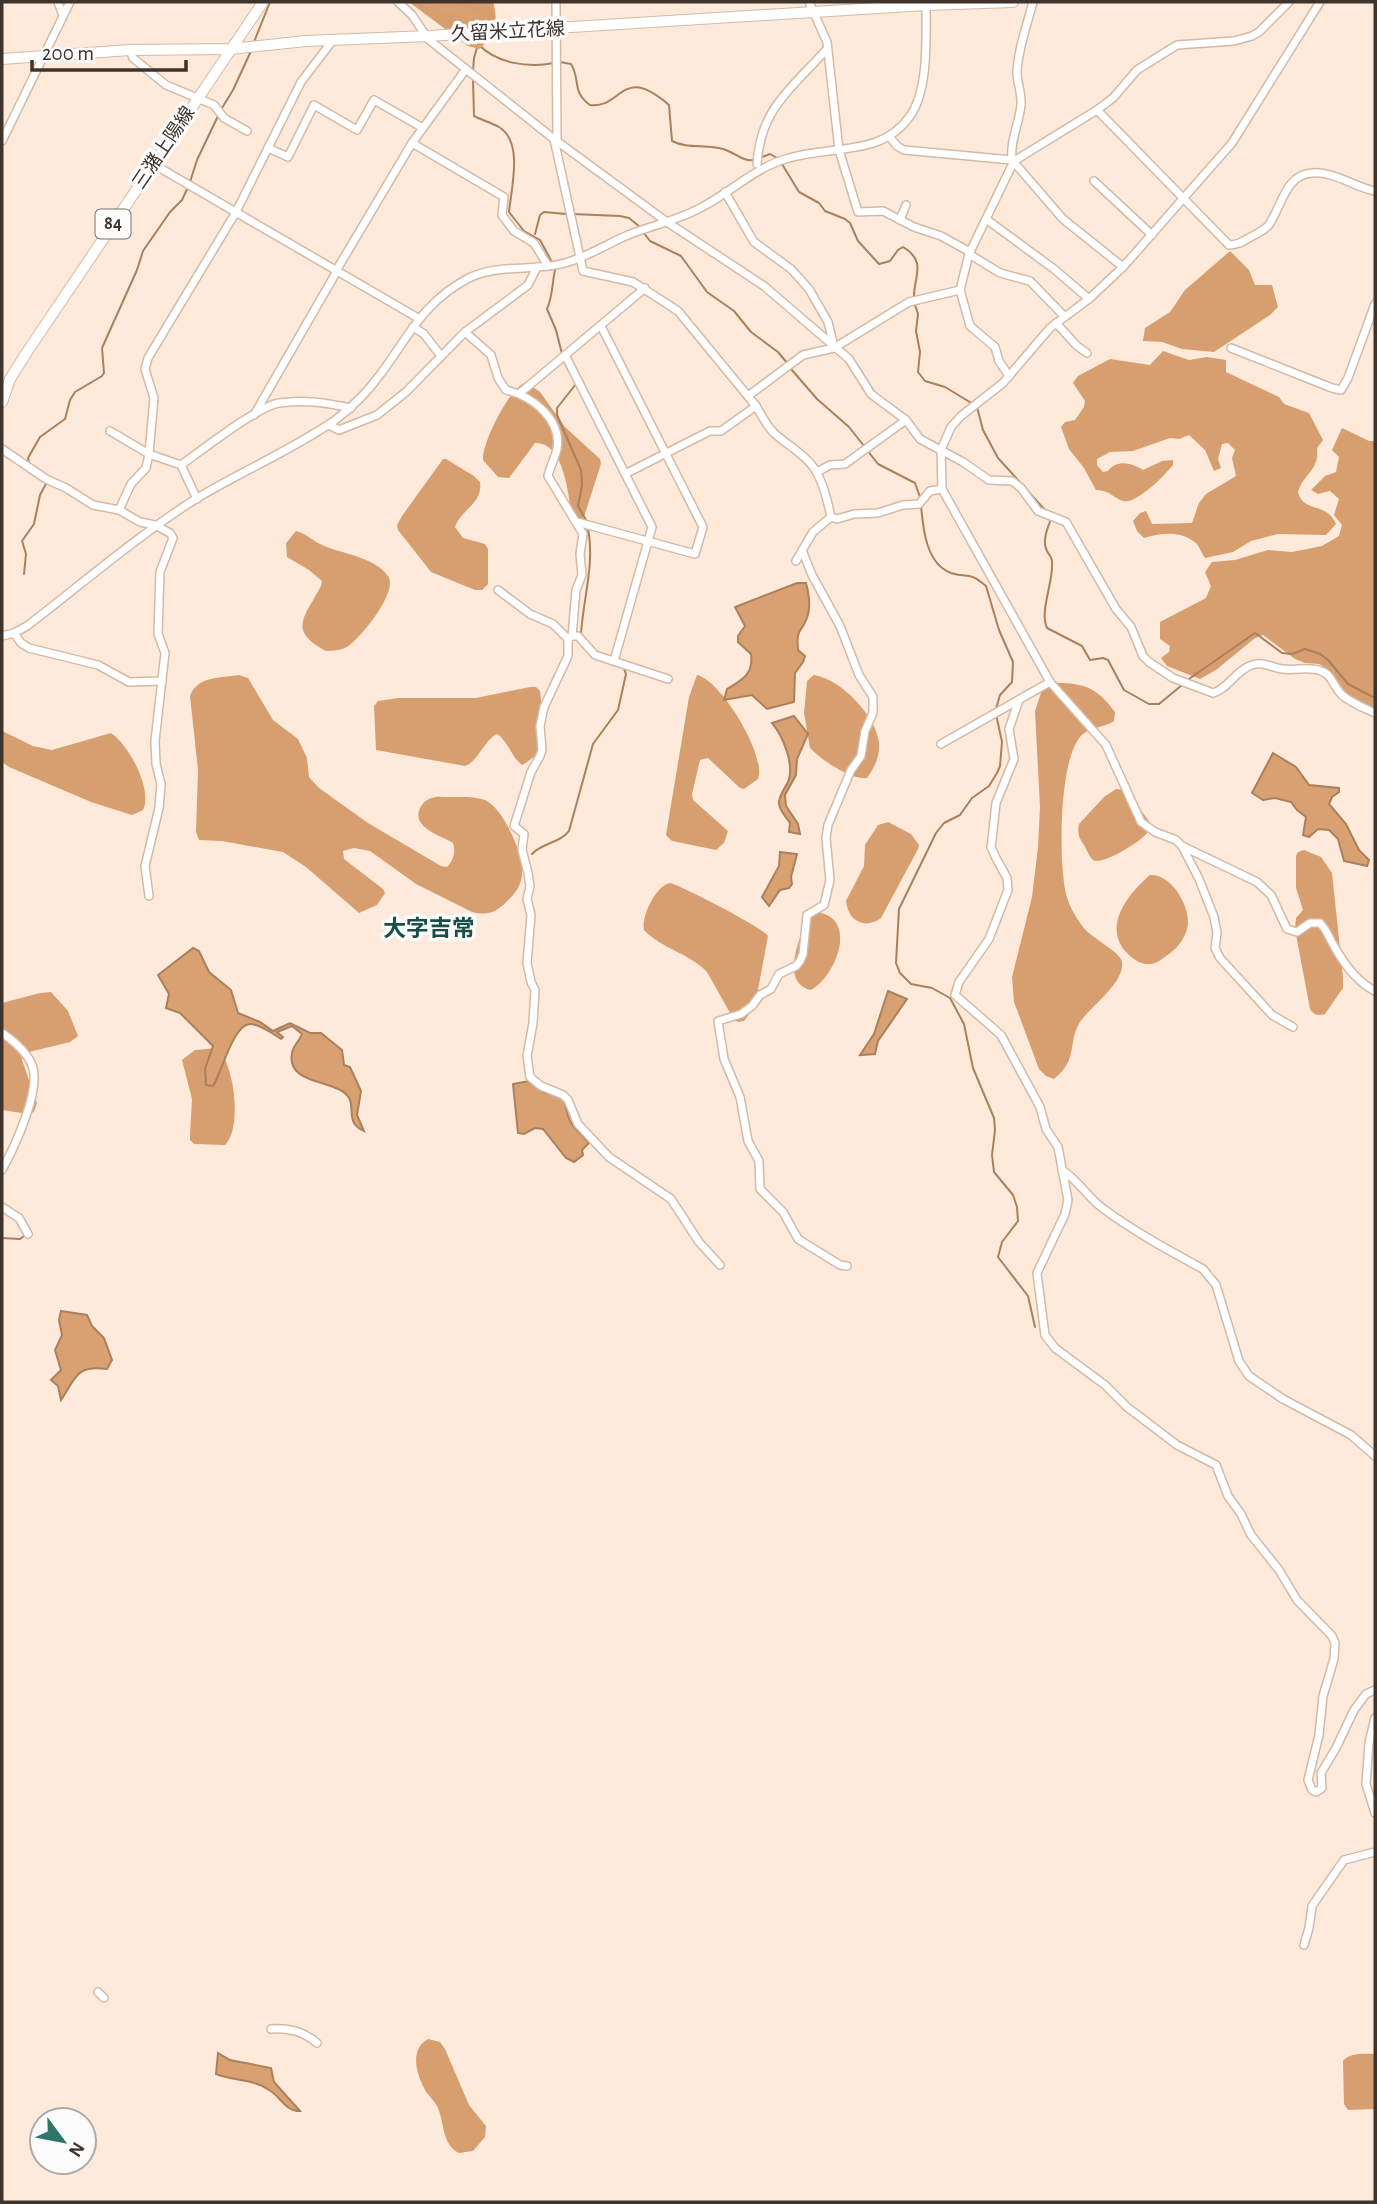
<svg xmlns="http://www.w3.org/2000/svg" width="1377" height="2204" font-family="'Alegreya Sans','Noto Sans JP',sans-serif">
<style>
.forest{fill:#d79e6f}
.water{fill:#d9a072;stroke:#aa805d;stroke-width:2}
.lines{fill:none;stroke-linecap:round;stroke-linejoin:round}
.stream{stroke:#aa805d;stroke-width:2}
.river{stroke:#d9a072;stroke-width:10}
.minor-casing{stroke:#d3baa7;stroke-width:10}
.major-casing{stroke:#d3baa7;stroke-width:12}
.minor{stroke:#fff;stroke-width:7}
.major{stroke:#fff;stroke-width:10}
.labels{text-anchor:middle;dominant-baseline:central;stroke-width:7;stroke-linejoin:round;paint-order:stroke}
.shield{fill:#fbfbfb;stroke:#77706a;stroke-width:2}
.shield-label{font-size:18px;font-weight:bold;fill:#3e342c}
.street-label{font-size:19px;fill:#3e342c;stroke:#fbfbfb}
.quarter-label{font-size:23px;font-weight:bold;fill:#185047;stroke:#fbfbfb}
</style>
<rect width="100%" height="100%" fill="#feeada"/>
<!-- forest -->
<g class="forest">
<path d="M409,2H493C498,20 498,42 476,48L468,46Z"/>
<path d="M1230,251L1249,270L1255,285H1272L1278,307L1270,315L1214,352L1182,349L1162,342L1143,341L1145,328L1170,312L1185,290Z"/>
<path d="M1163,351L1189,360L1207,357L1226,360V372L1279,397L1284,404L1309,413L1323,440L1317,448C1320,470 1303,474 1298,492C1304,514 1326,501 1336,524L1326,535L1278,534L1251,541L1233,552L1205,558C1202,554 1199,546 1196,543C1180,530 1161,533 1144,538L1137,531L1133,521L1140,513L1146,511L1152,524L1192,523L1199,503L1206,494L1236,476L1232,458L1235,450L1228,443L1222,444L1218,459L1221,468L1214,471L1205,450L1189,435L1179,439L1170,438L1133,451L1110,452L1097,459V465L1103,472L1108,471C1117,459 1132,463 1143,470L1162,461L1173,460V465C1165,475 1136,505 1123,501C1112,497 1111,491 1096,490L1084,468L1069,449L1061,427L1065,422L1075,420L1084,407L1085,401L1073,383L1078,376L1110,359L1150,365Z"/>
<path d="M526,382L540,392L565,427L600,459L601,464L582,523L573,522C568,499 566,442 535,443L509,478L498,477L483,460C482,442 510,387 526,382Z"/>
<path d="M1342,428L1369,441H1375V710L1347,694L1329,670L1319,664L1305,663L1295,659L1263,635L1255,638L1216,670L1200,679L1167,666L1161,658L1169,652L1170,646L1160,639V622L1206,598L1211,586L1205,572L1212,562L1235,560L1268,550L1292,552L1322,546L1339,536L1342,525L1334,515L1339,499L1330,491L1318,494L1311,490L1325,476L1336,472L1339,457L1332,450Z"/>
<path d="M443,459H446L474,476L480,482C483,504 461,509 455,527L463,538L485,544L488,549V584L482,590H475L431,572L398,530L397,525L402,516Z"/>
<path d="M296,531C305,533 312,540 320,544C340,554 374,556 388,576C399,591 361,638 347,647C341,650 333,651 326,651C287,630 305,617 321,586L322,581L309,570L287,557L286,543Z"/>
<path d="M239,675L248,678L273,720L298,739L307,758L309,777L319,788L368,823L441,866L447,867C454,859 456,852 453,843C443,837 427,832 421,823C414,814 422,800 432,798C437,796 443,797 448,797C460,797 474,796 485,800C504,809 524,855 522,875C521,888 511,898 502,906C492,914 485,915 472,912L416,884L370,851L354,848L343,851L344,859L383,889L385,893L377,905L359,913L306,867L283,852L222,841L199,840L196,832L198,770L190,696C197,676 221,678 239,675Z"/>
<path d="M697,675C721,680 767,756 758,779L744,789L740,788L708,758L700,760L692,794L693,800L728,831L724,843L716,850L672,841L666,835L689,697Z"/>
<path d="M814,675C841,679 876,716 879,743C880,756 875,767 867,778C850,780 822,760 810,748L804,713L807,681Z"/>
<path d="M1056,683C1085,683 1097,688 1115,712L1114,721C1104,728 1088,727 1080,737C1059,763 1059,855 1065,889C1067,903 1075,916 1083,927C1091,938 1121,952 1122,962C1125,983 1090,1007 1080,1022C1067,1043 1079,1059 1054,1079L1046,1076L1039,1069L1014,1002L1012,977L1032,897L1038,847L1040,807L1035,711L1041,693L1046,686Z"/>
<path d="M530,687H536L540,691C542,719 552,751 522,765C511,757 509,742 497,734C483,741 479,761 465,766L376,750L374,706L378,701L398,698H476Z"/>
<path d="M2,731L33,746L52,750L111,733C129,745 153,790 143,810L132,815L91,802L9,767L2,762Z"/>
<path d="M1116,789L1125,790L1149,821C1150,826 1150,828 1148,832C1142,841 1102,866 1093,860C1090,857 1086,849 1084,845C1079,838 1077,833 1079,824L1104,797Z"/>
<path d="M888,822L911,834L919,845L918,849L881,918C865,930 848,921 846,901L864,866L865,845L878,825Z"/>
<path d="M1304,850L1321,857L1332,873L1343,977V988L1325,1014C1318,1016 1314,1015 1310,1009L1295,929L1296,918L1303,910L1296,888V856L1298,852Z"/>
<path d="M1150,875C1171,874 1188,903 1188,922C1188,934 1179,947 1169,954C1163,958 1158,963 1151,964C1141,965 1134,960 1127,953C1102,926 1128,894 1150,875Z"/>
<path d="M670,883C682,886 762,927 768,936L755,1006L744,1021L738,1022L734,1020L707,972C689,953 662,949 644,930C641,917 656,885 670,883Z"/>
<path d="M812,912C860,913 838,975 811,990C778,982 802,933 809,914Z"/>
<path d="M51,992L68,1011L78,1036L70,1042L25,1053L22,1060L37,1103L34,1112L28,1114L2,1110V1003L40,993Z"/>
<path d="M218,1048C234,1065 243,1128 225,1145L194,1144L190,1140V1135L192,1099L182,1060L195,1050Z"/>
<path d="M428,2039L440,2042L445,2049L469,2105L486,2126L485,2137L473,2151L459,2153C441,2144 445,2122 437,2106C434,2101 430,2097 427,2093C417,2077 408,2050 428,2039Z"/>
<path d="M1375,2054V2109L1348,2110L1344,2104L1343,2061C1350,2052 1365,2054 1375,2054Z"/>
</g>
<!-- water -->
<g class="water">
<path d="M797,583H806C809,594 811,607 807,618C801,634 796,627 798,650L805,656L803,662L795,673L794,702L767,709L752,695L724,700L727,689C742,680 754,674 751,654L738,642V636L745,626L735,607Z"/>
<path d="M794,716L808,734L797,759L796,775L785,795L786,806L798,824L800,834L789,832L790,823C786,817 779,810 779,803C779,795 785,788 788,782C795,765 783,736 772,723Z"/>
<path d="M1273,753L1296,767L1309,785L1339,788V792L1332,797L1329,804L1346,824L1359,850L1369,860L1367,866L1344,861L1338,839L1329,830L1318,829L1309,837L1303,835L1306,817L1297,810L1291,802L1275,798L1263,800L1252,793Z"/>
<path d="M780,852L797,854L791,877L792,884L789,888L780,890L769,906L762,897L779,866Z"/>
<path d="M193,948L199,951L209,972L231,990L238,1013L260,1022L273,1031L290,1023L310,1033H321L342,1050L344,1065L350,1067L361,1091L357,1115L364,1131C343,1122 358,1105 346,1094C332,1080 286,1084 292,1053C293,1046 300,1040 302,1034L292,1026L277,1032L283,1037L281,1039C273,1034 260,1024 250,1024C233,1025 222,1072 213,1086L206,1085L205,1069L213,1046L180,1013L166,1008L169,994L158,975Z"/>
<path d="M888,991L907,999L878,1041L875,1054L860,1055L874,1034Z"/>
<path d="M529,1081L545,1093L549,1090C571,1097 562,1105 570,1121C574,1129 584,1136 589,1143L582,1150L583,1155L574,1162L566,1158L543,1129L535,1128L524,1134L518,1133L513,1084Z"/>
<path d="M61,1311L87,1315L92,1326L104,1338L112,1360L107,1369C75,1365 76,1378 61,1400L58,1386L51,1380L61,1370L55,1350L62,1335L59,1320Z"/>
<path d="M218,2053L230,2060L271,2068L274,2082L300,2111C285,2111 281,2097 269,2090C254,2079 233,2081 216,2074Z"/>
</g>
<g class="lines">
<!-- stream -->
<g class="stream">
<path d="M254,42L270,2"/>
<path d="M560,62L571,64C581,80 571,91 590,105C623,109 621,63 669,105L672,141C687,149 706,144 723,149C734,152 743,162 754,160"/>
<path d="M473,71L474,58L478,44C497,64 529,68 554,63"/>
<path d="M473,80L474,116C482,120 492,123 499,127C524,142 511,189 509,212L524,231L540,240L553,264"/>
<path d="M222,108L233,90L251,51"/>
<path d="M762,157L770,154L779,159"/>
<path d="M782,164L799,192L819,203L825,211L845,219L850,223L858,241L879,264L890,261L898,250L903,247C928,262 913,277 914,299"/>
<path d="M190,182L197,160L218,116"/>
<path d="M572,214L620,216L629,218L640,227"/>
<path d="M643,232L650,241L681,256L707,292L734,311L751,332L778,352L788,364"/>
<path d="M535,234L540,215L544,212L566,214"/>
<path d="M555,270C552,283 553,296 547,309L556,330L562,354"/>
<path d="M915,305L918,314L916,331L920,352L918,372L925,381L945,387L973,404"/>
<path d="M791,369L817,399L849,427L864,446"/>
<path d="M576,384L557,408V415L581,470L582,485L578,506L586,520"/>
<path d="M977,407L983,430L998,458L1046,511"/>
<path d="M867,450L878,464L915,483L920,497"/>
<path d="M38,469L29,463L28,458L40,437L65,419L70,400L75,392L102,376L104,373L102,348L137,270L143,251L170,212L182,200L188,187"/>
<path d="M921,506C923,528 926,564 951,573C969,579 967,570 986,586L999,630L1013,662L1012,682L1000,695L996,709"/>
<path d="M1051,519C1047,529 1042,542 1047,551C1050,557 1051,555 1052,561C1054,582 1039,611 1047,628L1082,646L1090,660L1103,658L1108,660L1124,690L1149,704H1159L1182,685"/>
<path d="M24,574L26,554L22,541L34,524L40,495L47,482"/>
<path d="M581,634C583,599 595,564 588,529"/>
<path d="M1186,681L1255,633L1282,653L1292,654L1305,649L1320,654L1328,660L1348,684L1375,698"/>
<path d="M996,714L1002,742L1000,766L997,773L989,786L972,798L960,815L944,823L936,833L899,909L896,963L900,973L911,984L932,988L950,998L964,1024L973,1068L994,1118L995,1130L992,1155L994,1172L1013,1195L1017,1207L1018,1221L1002,1242L998,1257L1028,1296L1035,1327"/>
<path d="M532,854C542,843 560,843 569,831L593,744L618,710L626,674L623,666"/>
<path d="M2,1238L20,1239L24,1236"/>
</g>
<!-- river -->
<path class="river" d="M427,2C442,7 474,8 479,26C480,31 478,39 478,44"/>
<defs>
<g id="minor">
<path d="M58,2L63,15"/>
<path d="M398,2L412,15L428,39L554,139L667,222L764,286L849,359L871,394L906,420L920,439L963,462L989,480L1012,481L1021,488L1038,511L1066,522L1116,609L1131,627L1143,656L1149,662L1173,678L1213,693C1228,689 1236,670 1252,665C1264,661 1272,668 1283,669C1296,671 1309,666 1321,671C1332,674 1334,688 1342,695C1351,703 1364,708 1375,713"/>
<path d="M556,2L557,141"/>
<path d="M809,2L827,42L839,150L858,212L883,211L914,227L941,236L970,252"/>
<path d="M1320,2L1232,143L1123,267L1090,298L1050,328L1003,383L961,416L951,427L941,450L942,489L1050,682L1106,745L1141,822L1155,832L1176,840L1182,846L1257,882L1271,895L1287,929L1297,932L1310,923H1320C1327,930 1329,938 1334,946C1344,964 1357,982 1375,991"/>
<path d="M130,50L133,58L166,85L214,105L224,118L247,131"/>
<path d="M1097,110L1229,245C1237,245 1242,242 1249,238C1256,234 1263,231 1268,226C1281,209 1285,174 1312,173C1334,171 1354,187 1375,191"/>
<path d="M889,136L897,146L904,150L1012,160L1063,219L1123,267"/>
<path d="M554,139L583,271L633,282L678,311L756,406C762,416 766,425 774,433C789,447 809,456 818,475C825,488 828,503 831,517"/>
<path d="M2,141L70,2"/>
<path d="M412,143L504,197L502,215L514,231L534,243L548,266"/>
<path d="M268,148L288,157L314,105L357,130L374,100L423,128"/>
<path d="M1012,160C1010,140 1019,124 1021,105C1022,93 1017,83 1017,72C1018,49 1027,25 1033,2"/>
<path d="M153,164L418,318"/>
<path d="M757,164C760,109 792,88 826,50"/>
<path d="M1094,181L1152,235"/>
<path d="M725,192L754,242L791,269L809,289L828,322L834,347"/>
<path d="M986,219L1054,269L1089,299"/>
<path d="M900,220L906,205"/>
<path d="M969,254L1000,273L1030,281L1064,316"/>
<path d="M336,271L412,143L466,69"/>
<path d="M1056,323L1077,346L1087,353"/>
<path d="M413,327L424,334L441,356"/>
<path d="M465,332L491,355L498,378L506,390C532,396 562,419 557,449C555,458 550,467 548,476L583,534L580,554L582,575L576,590L572,636L568,639"/>
<path d="M1231,348L1332,388L1341,390L1348,378L1375,304"/>
<path d="M565,355L652,527L614,661"/>
<path d="M1009,376L999,361L995,347L970,326L960,290L969,254L1014,161L1097,110L1113,98L1137,70L1177,45L1234,41L1252,36L1259,32L1289,2"/>
<path d="M520,393L645,288"/>
<path d="M748,396L803,355L834,348L909,302L960,290"/>
<path d="M254,415L337,271"/>
<path d="M329,425L339,430L377,415L406,392L465,332L528,285L537,267"/>
<path d="M110,431L149,454L181,465C201,451 258,406 279,403C304,399 326,403 351,408"/>
<path d="M2,449L46,479L66,488L93,505L119,510L140,522L155,525L170,533L173,538L160,572L158,634L165,653L155,741L156,764L161,784L159,808L145,866L149,896"/>
<path d="M181,465L197,499"/>
<path d="M817,472L830,465L845,464L906,420"/>
<path d="M625,474L710,431H721L756,406"/>
<path d="M119,510L131,484L146,468L149,454L154,398L145,369L148,358L236,212L301,82L333,40"/>
<path d="M577,522L695,554L703,527L601,326"/>
<path d="M802,550L812,575L840,626L859,675L873,697V713L865,731L861,756L851,770L828,825L826,838L830,880L824,905L807,915L803,954L800,961L796,966L779,974L771,989L760,995L752,1006L741,1014L718,1021L724,1059L740,1097L748,1141L759,1161L760,1189L783,1212L798,1239L840,1265L847,1266"/>
<path d="M796,561L813,532L831,517L837,519L854,514L878,513L903,505L919,504L930,491L942,489"/>
<path d="M498,590L530,614L553,624L568,639V656L544,707L540,726L542,750L540,756L531,772L514,826L524,834L522,850L528,873L530,886L527,899L531,915L527,963L531,982L535,990L533,1023L527,1056L530,1077L541,1086L563,1095L568,1100L578,1124L609,1157L671,1199L699,1242L720,1265"/>
<path d="M14,633L21,643L29,648L98,665L129,682L162,681"/>
<path d="M2,636L14,633L27,626C83,583 135,538 194,500C240,472 290,451 334,421C351,408 367,393 379,376C408,338 422,303 467,279C497,263 533,272 565,263C587,257 607,244 628,235C653,225 679,220 702,207C733,191 755,167 789,158C831,145 882,157 910,116C929,90 926,35 926,3"/>
<path d="M572,636H578L595,655L668,679"/>
<path d="M1019,700L1009,729L1014,759L996,803L992,840L991,847L996,858L1007,878L1008,890L989,939L959,982L955,995L1001,1035L1040,1107L1046,1129L1058,1147L1068,1200L1065,1214L1037,1273L1045,1335L1055,1348L1105,1385L1127,1407L1177,1445L1216,1465L1228,1496L1241,1514L1251,1535L1279,1570L1297,1600L1332,1636L1335,1643L1334,1659L1323,1696L1319,1735L1308,1780L1312,1790L1316,1792L1322,1788L1321,1773L1336,1748L1354,1710L1366,1694L1375,1690"/>
<path d="M941,744L1050,682"/>
<path d="M1182,846L1199,879L1214,917L1217,933L1215,948L1220,958L1272,1015L1293,1027"/>
<path d="M2,1033C14,1041 26,1051 32,1065C42,1089 14,1148 2,1170"/>
<path d="M1062,1170C1078,1180 1087,1196 1101,1207C1133,1231 1168,1250 1203,1269L1216,1285L1239,1361L1249,1376L1283,1399L1351,1435L1375,1456"/>
<path d="M2,1207L19,1218L28,1234"/>
<path d="M1375,1718L1369,1743L1366,1784L1375,1813"/>
<path d="M1304,1945L1309,1928L1312,1906L1344,1860L1375,1852"/>
<path d="M98,1992L104,1998"/>
<path d="M271,2029C289,2028 303,2031 317,2043"/>
</g>
<g id="major">
<path d="M2,59L130,50L231,49L306,41L428,36L926,5L1013,2"/>
<path d="M2,402L10,379L27,352L263,2"/>
</g>
</defs>
<!-- minor casing -->
<use href="#minor" class="minor-casing"/>
<!-- major casing -->
<use href="#major" class="major-casing"/>
<!-- minor -->
<use href="#minor" class="minor"/>
<!-- major -->
<use href="#major" class="major"/>
</g>
<g class="labels">
<!-- shield labels -->
<rect class="shield" x="95.5" y="209.5" width="35" height="29" rx="5"/>
<g class="shield-label">
<text x="113" y="224">84</text>
</g>
<!-- street labels -->
<g class="street-label">
<text transform="translate(508 32) rotate(-3)">久留米立花線</text>
<text transform="translate(164 148) rotate(-56)">三潴上陽線</text>
</g>
<!-- quarter labels -->
<g class="quarter-label">
<text x="429" y="929">大字吉常</text>
</g>
</g>
<!-- border -->
<rect width="1377" height="2204" fill="none" stroke="#3e342c" stroke-width="7"/>
<!-- north arrow -->
<g transform="translate(63 2141) rotate(122)"><circle r="33" fill="#fbfbfb" stroke="#afaba8" stroke-width="2"/>
<path d="M0-5L12 26L0 18L-12 26Z" fill="#307569"/>
<text y="-10" font-size="19" font-weight="bold" text-anchor="middle" fill="#3e342c">N</text>
</g>
<!-- scale -->
<path d="M32 60v10h154v-10" fill="none" stroke="#3e342c" stroke-width="3.5"/>
<text x="42" y="60" font-size="21" fill="#3e342c" stroke="#fbfbfb" stroke-width="5" paint-order="stroke">200 m</text>
</svg>
